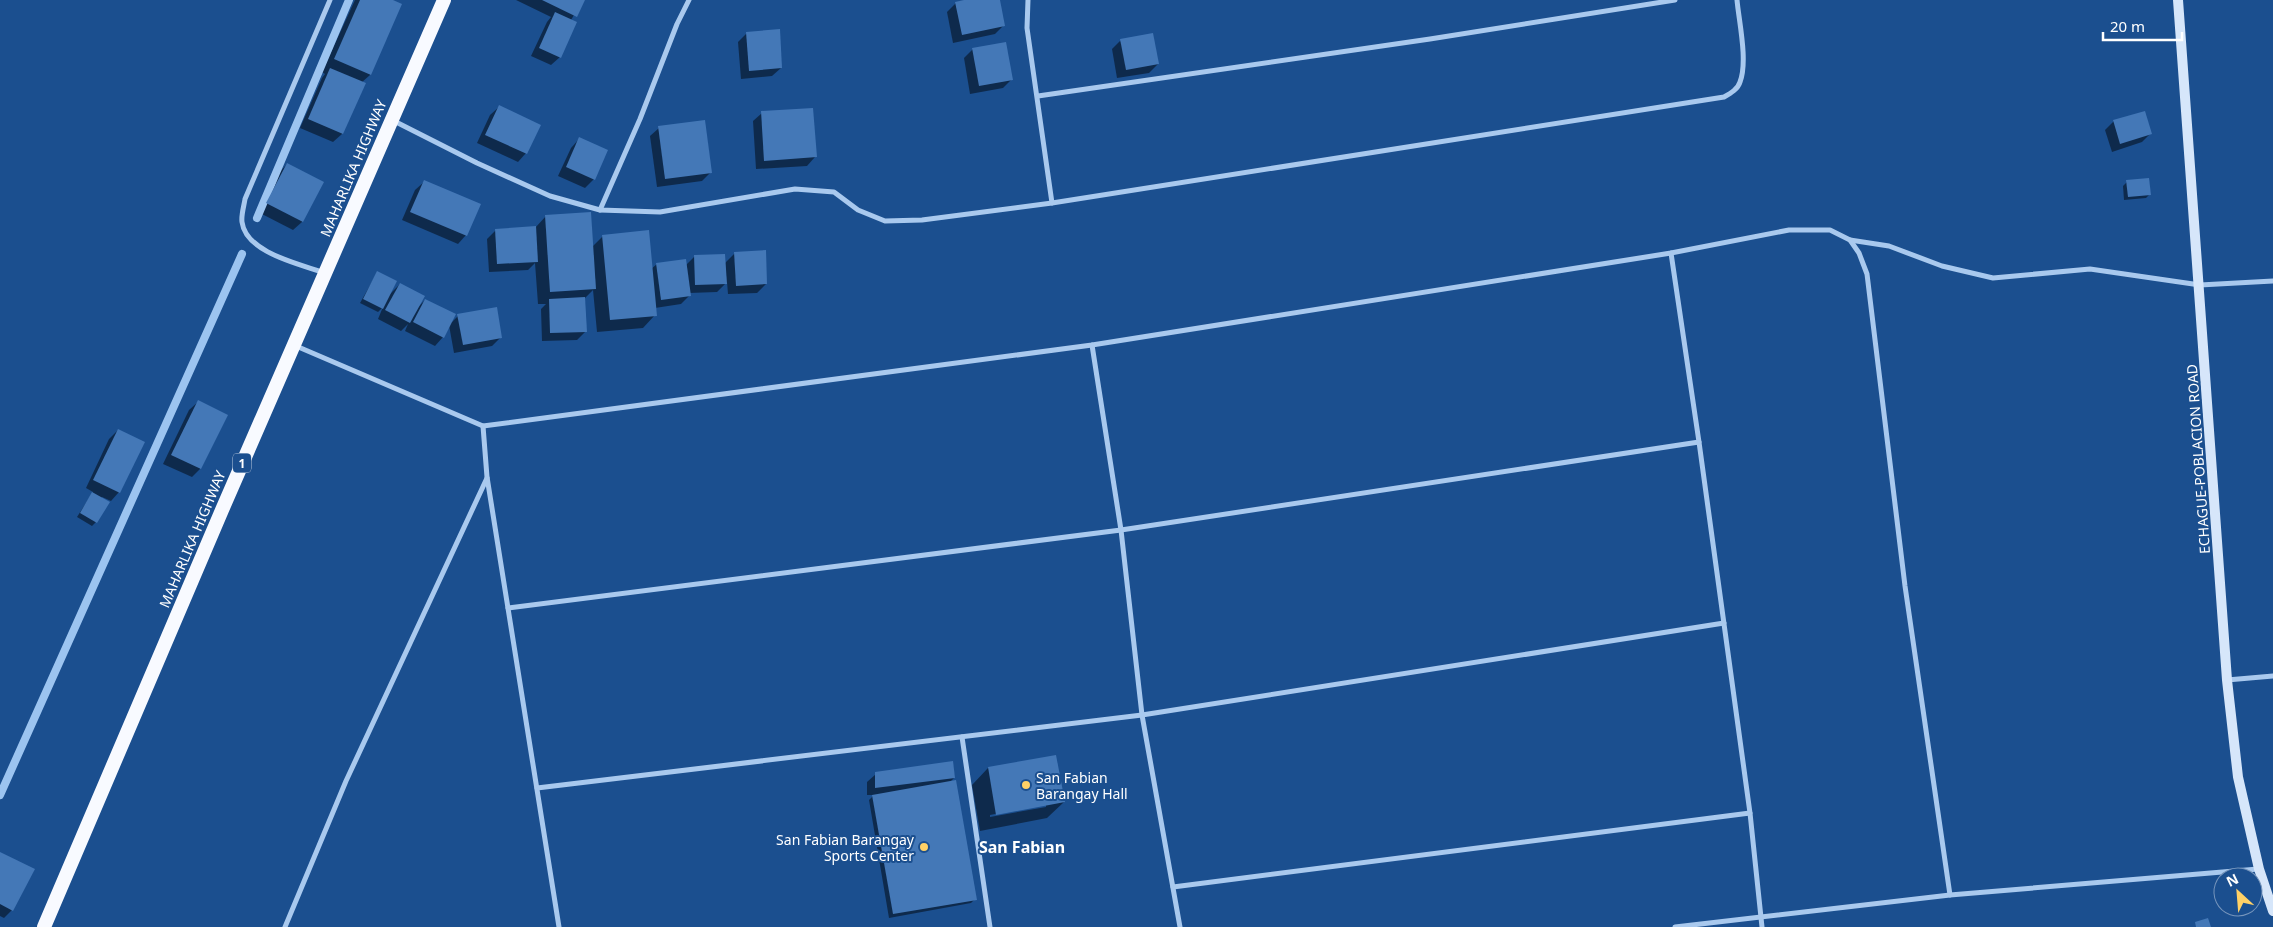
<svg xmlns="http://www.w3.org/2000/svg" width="2273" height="927" font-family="'Noto Sans',sans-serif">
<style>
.shadow{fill:#0007;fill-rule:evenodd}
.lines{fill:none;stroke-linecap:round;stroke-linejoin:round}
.stream{stroke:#9cc4f0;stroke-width:8}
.building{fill:#4478b7}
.minor{stroke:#a9c9ee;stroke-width:5}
.secondary{stroke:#d6e6fa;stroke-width:10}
.trunk{stroke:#f8faff;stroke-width:14}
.poi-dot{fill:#ffd166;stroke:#1b4f8f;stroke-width:2}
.labels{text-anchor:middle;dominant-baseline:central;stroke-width:4;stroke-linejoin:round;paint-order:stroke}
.shield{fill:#1b4f8f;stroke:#bbcadd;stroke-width:1}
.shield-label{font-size:12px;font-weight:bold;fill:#fff}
.street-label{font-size:14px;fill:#fff;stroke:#1b4f8f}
.poi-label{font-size:14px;fill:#fff;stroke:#1b4f8f;text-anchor:start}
.quarter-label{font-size:16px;font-weight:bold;fill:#fff;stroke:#1b4f8f}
</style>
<rect width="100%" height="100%" fill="#1b4f8f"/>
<!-- shadow -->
<g class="shadow">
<path d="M355,0H390L400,4L370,75L361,83L364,84L342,134L333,142L300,128L322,78L325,74L322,72Z"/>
<path d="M516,0H583L571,20L560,57L551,65L531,56L547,22L551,17Z"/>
<path d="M970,0H999L1004,25L995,34L953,43L947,12L956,3Z"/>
<path d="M747,33L781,68L772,76L741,79L738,42Z"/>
<path d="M1120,41L1158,64L1149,73L1117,78L1112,49Z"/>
<path d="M973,49L1011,80L1003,88L970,94L964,58Z"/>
<path d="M499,107L526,153L518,162L477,143L490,115Z"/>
<path d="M762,113L815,157L807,166L756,169L753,121Z"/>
<path d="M2114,121L2151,133L2142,142L2112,152L2105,130Z"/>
<path d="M659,128L711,172L702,181L657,187L650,136Z"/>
<path d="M579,139L594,179L585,188L558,176L571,148Z"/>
<path d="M287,164L322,182L302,222L293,230L258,212L279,173Z"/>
<path d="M424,182L466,235L458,244L402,220L415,190Z"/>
<path d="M2127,182L2150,194L2146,198L2124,200L2123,186Z"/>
<path d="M546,216L592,247L603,236L651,269L657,264L685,266L694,257L725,263L735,253L766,284L757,293L728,294L727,282L717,292L689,293V296L681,304L655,308V315L643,328L597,332L593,290L584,299L586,331L577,340L542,341L541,309L546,304H538L535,263L528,270L489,272L487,239L496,230L535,228Z"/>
<path d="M377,273L389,295L400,284L418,307L425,300L452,322L458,316L501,337L492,346L454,353L449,325L443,337L435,346L405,331L408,324L401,331L378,319L383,307L378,312L360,303Z"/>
<path d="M198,402L200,469L192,477L163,464L189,410Z"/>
<path d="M118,430L119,492L111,501L102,497L96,522L92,526L77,517L93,492L86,488L109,439Z"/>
<path d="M988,768L1064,802L1047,818L980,831L972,785ZM1046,804V807L990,817V815Z"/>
<path d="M876,774L954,778L949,783L975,899L971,903L889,918L869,800L874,795H867V782Z"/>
<path d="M0,853L12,910L4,918L0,916Z"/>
</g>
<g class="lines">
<!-- stream -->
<g class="stream">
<path d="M257,218L349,0"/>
<path d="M0,795L242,254"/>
</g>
</g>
<!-- building -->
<g class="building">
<path d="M360,0H393L402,4L371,75L334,59Z"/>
<path d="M542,0H585L577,17Z"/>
<path d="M964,0H1000L1005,26L962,35L955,2Z"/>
<path d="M555,12L577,22L561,58L539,48Z"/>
<path d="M780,29L782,68L749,71L746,32Z"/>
<path d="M1153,33L1159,64L1126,70L1120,39Z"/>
<path d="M1006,42L1013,80L979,86L972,48Z"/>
<path d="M330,68L366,83L343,134L308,119Z"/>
<path d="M499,105L541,125L527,154L485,135Z"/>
<path d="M813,108L817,157L764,161L761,111Z"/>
<path d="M2145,111L2152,134L2120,144L2113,120Z"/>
<path d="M705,120L712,173L665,179L658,126Z"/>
<path d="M579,137L608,150L595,180L566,167Z"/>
<path d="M287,163L324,182L303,222L266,203Z"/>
<path d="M2149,178L2151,195L2128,197L2126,180Z"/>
<path d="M424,180L481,204L467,236L410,212Z"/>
<path d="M591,212L596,289L550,292L545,215Z"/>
<path d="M536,226L538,262L497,264L495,229Z"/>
<path d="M649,230L657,316L610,320L602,235Z"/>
<path d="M766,250L767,284L736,286L734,252Z"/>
<path d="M725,254L727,284L695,285L694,255Z"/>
<path d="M686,259L691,296L661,300L656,263Z"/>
<path d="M377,271L397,281L383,309L363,299Z"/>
<path d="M400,283L425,296L410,323L385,310Z"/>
<path d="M585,297L587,332L550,333L549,299Z"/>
<path d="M425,299L456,314L444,338L413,322Z"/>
<path d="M497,307L502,338L463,345L457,314Z"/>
<path d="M198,400L228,415L201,469L171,455Z"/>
<path d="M118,429L145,442L120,493L93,480Z"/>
<path d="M92,492L110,502L97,523L80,513Z"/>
<path d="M1056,755L1065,802L996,815L988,767Z"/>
<path d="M953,761L955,778L875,788V772Z"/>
<path d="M956,780L977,900L893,914L872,795Z"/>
<path d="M0,852L35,869L13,911L0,904Z"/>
<path d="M2208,918L2211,927H2196L2195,922Z"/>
</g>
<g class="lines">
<!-- minor -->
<g class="minor">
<path d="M1028,0L1027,28L1052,203"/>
<path d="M1038,96L1430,39L1675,0"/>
<path d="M392,120L477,163L550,196L600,210L660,212L795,189L834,192L858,210L885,221L922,220L1052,203L1724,97C1731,93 1738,89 1740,82C1748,61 1739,22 1737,0"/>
<path d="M600,210L640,119L677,24L689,0"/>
<path d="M1850,240L1889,246L1942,266L1993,278L2090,269L2200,285L2273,281"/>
<path d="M1671,253L1699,442L1750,813L1762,927"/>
<path d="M325,273C300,264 246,253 242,222C241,215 244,206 245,199L330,0"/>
<path d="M1092,345L1121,530L1142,715L1180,927"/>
<path d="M296,346L483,426L1092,345L1671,253L1789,230H1830L1850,240L1859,253L1867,274L1905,586L1950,895"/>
<path d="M483,426L487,477L559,927"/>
<path d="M508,608L1121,530L1699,442"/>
<path d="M2227,680L2273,676"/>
<path d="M962,737L990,927"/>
<path d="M537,788L1142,715L1724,623"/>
<path d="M1173,887L1750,813"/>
<path d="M285,927L346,781L487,478"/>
<path d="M1675,927L1950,895L2258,869"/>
</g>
<!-- secondary -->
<path class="secondary" d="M2178,0L2227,680L2238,777L2259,869L2273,911"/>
<!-- trunk -->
<path class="trunk" d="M44,927L222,510L444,0"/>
</g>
<!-- markers -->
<g class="poi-dot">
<circle cx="1026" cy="785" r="5"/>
<circle cx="924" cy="847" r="5"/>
</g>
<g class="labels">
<!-- shield labels -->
<rect class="shield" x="233" y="453.5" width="18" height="19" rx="4"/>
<g class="shield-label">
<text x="242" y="463">1</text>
</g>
<!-- street labels -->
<g class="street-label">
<text transform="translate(353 168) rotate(-67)">MAHARLIKA HIGHWAY</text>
<text transform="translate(2198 459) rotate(-94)">ECHAGUE-POBLACION ROAD</text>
<text transform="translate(192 539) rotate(-67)">MAHARLIKA HIGHWAY</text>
</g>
<!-- poi labels -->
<g class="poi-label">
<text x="1036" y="777">San Fabian<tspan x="1036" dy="16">Barangay Hall</tspan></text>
<text x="914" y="839" text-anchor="end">San Fabian Barangay<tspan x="914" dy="16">Sports Center</tspan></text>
</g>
<!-- quarter labels -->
<g class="quarter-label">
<text x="1022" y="847">San Fabian</text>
</g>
</g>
<!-- north arrow -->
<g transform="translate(2238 892) rotate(334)"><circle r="24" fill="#1b4f8f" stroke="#7695bc"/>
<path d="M0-4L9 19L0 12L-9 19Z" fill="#ffd166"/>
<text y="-8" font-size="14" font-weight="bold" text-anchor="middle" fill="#ffffff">N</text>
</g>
<!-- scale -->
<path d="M2103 32v8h79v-8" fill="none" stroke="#ffffff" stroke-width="2.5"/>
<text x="2110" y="32" font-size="15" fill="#ffffff" stroke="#1b4f8f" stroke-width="4" paint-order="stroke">20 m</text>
</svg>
